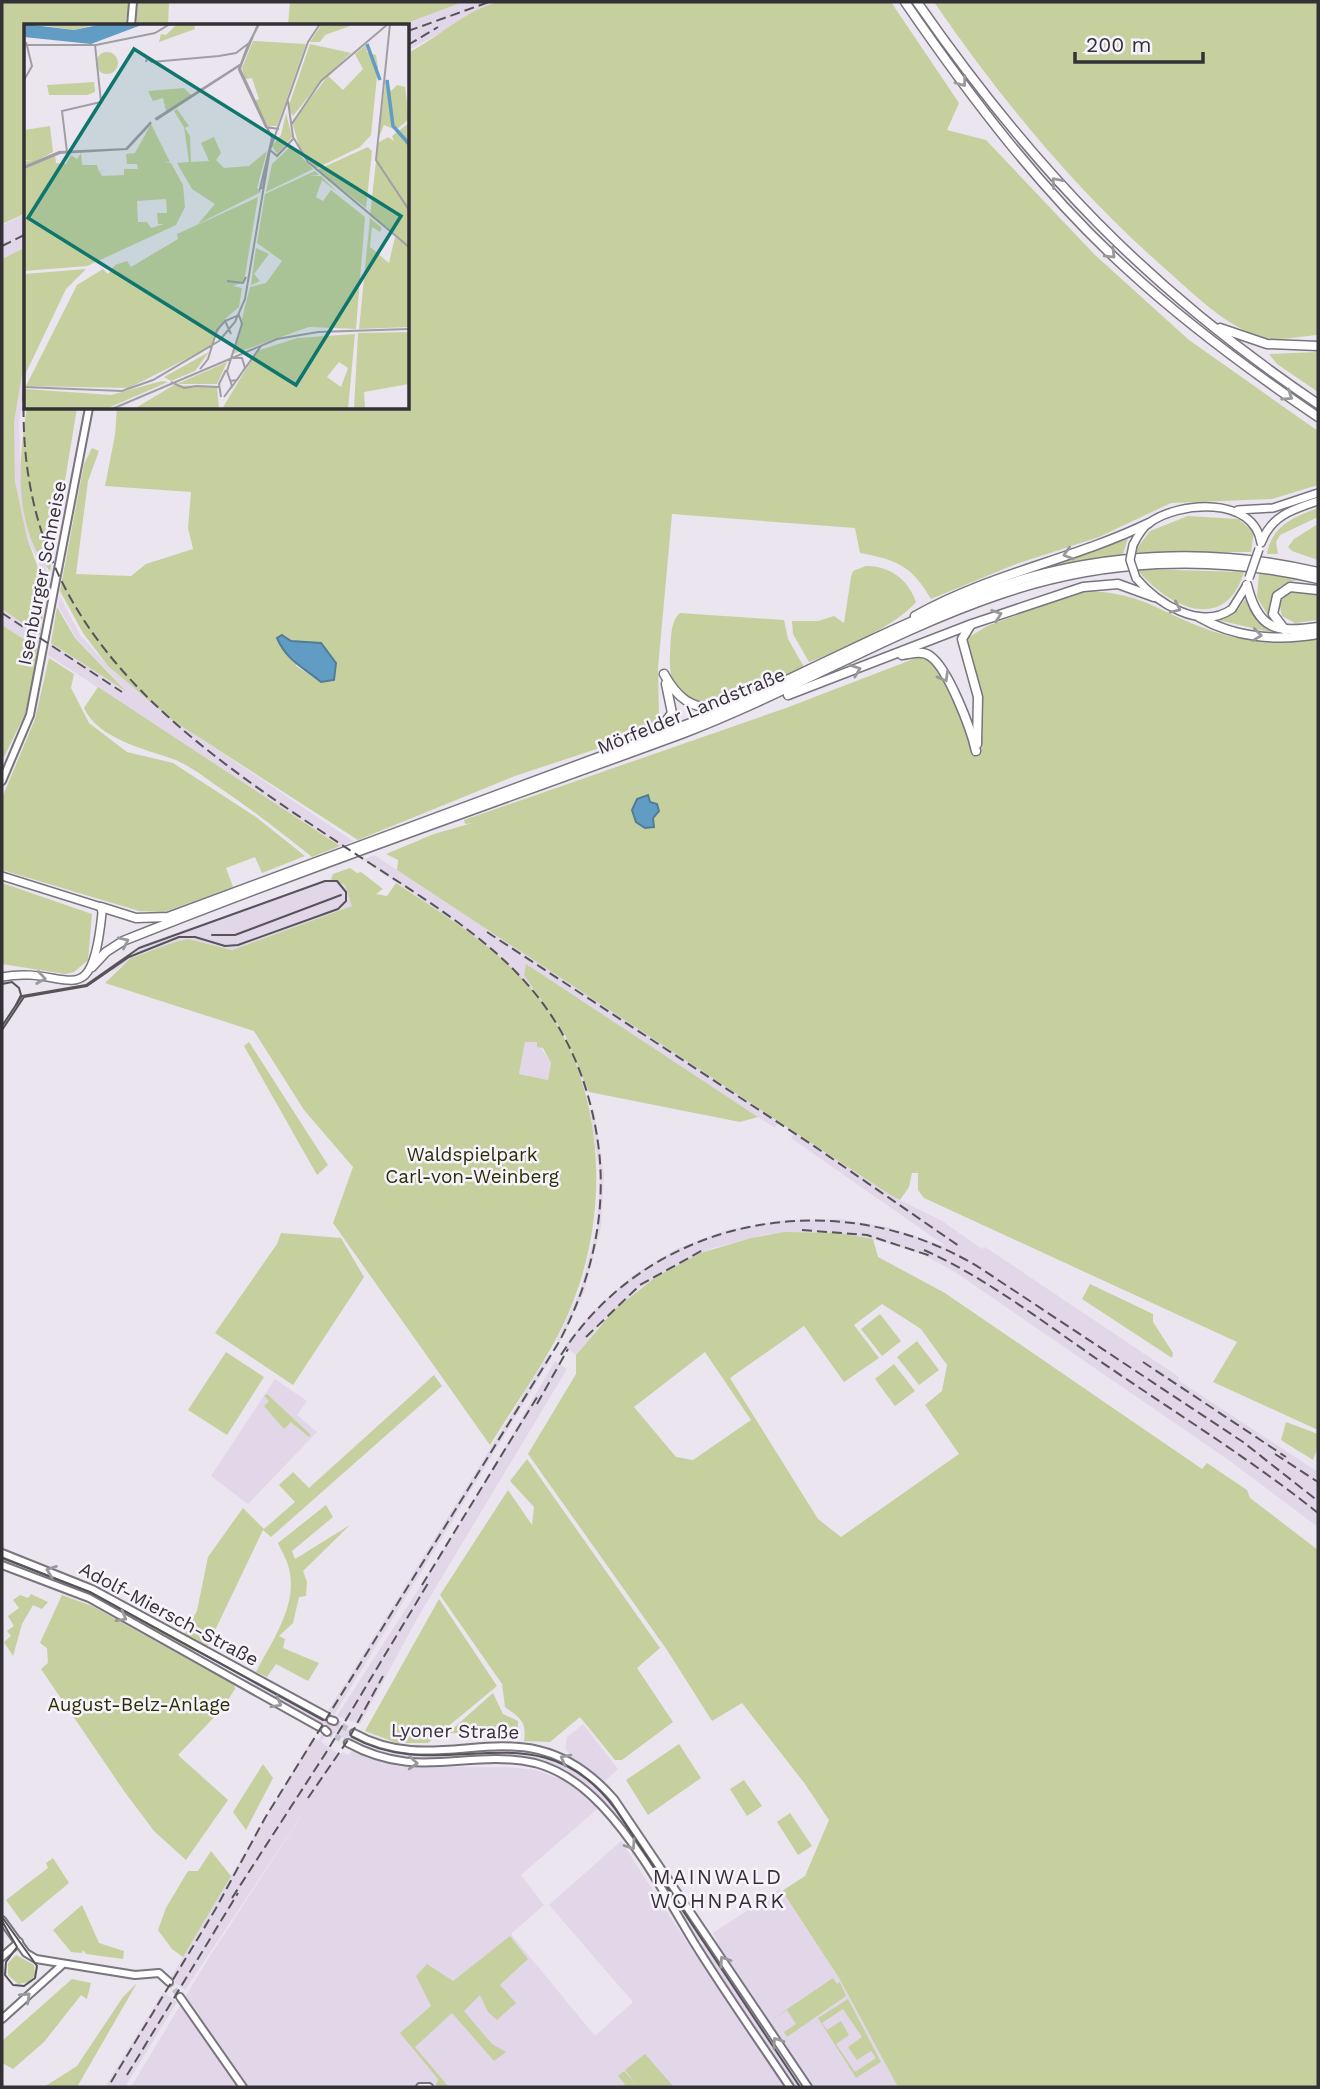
<svg xmlns="http://www.w3.org/2000/svg" width="1320" height="2089" font-family="'Work Sans',sans-serif">
<style>
.built{fill:#e1d7e8}
.green{fill:#c6d09e;fill-rule:evenodd}
.water{fill:#609cc3;stroke:#527c98;stroke-width:2}
.lines{fill:none;stroke-linecap:round;stroke-linejoin:round}
.secondary-tunnel{stroke:#c6c1ca;stroke-width:6;stroke-dasharray:6 3;stroke-linecap:butt}
.secondary-casing{stroke:#79747d;stroke-width:10}
.primary-casing{stroke:#79747d;stroke-width:10}
.highway-casing{stroke:#79747d;stroke-width:11}
.secondary{stroke:#fff;stroke-width:6}
.primary{stroke:#fff;stroke-width:7}
.highway{stroke:#fff;stroke-width:8}
.tram{stroke:#575459;stroke-width:2}
.rail{stroke:#575459;stroke-width:2;stroke-dasharray:10 5;stroke-linecap:butt}
.primary-bridge-casing{stroke:#79747d;stroke-width:10;stroke-linecap:butt}
.primary-bridge{stroke:#fff;stroke-width:7}
.oneway{stroke:#99989a}
.labels{text-anchor:middle;dominant-baseline:central;stroke-width:5;stroke-linejoin:round;paint-order:stroke}
.street-label{font-size:19px;fill:#333135;stroke:#f8f2fd}
.park-label{font-size:19px;fill:#292f00;stroke:#f8f2fd}
.neighbourhood-label{font-size:21px;letter-spacing:2px;fill:#333135;stroke:#f8f2fd}
.inset-river{fill:none;stroke:#609cc3;stroke-width:3.5}
.inset-road{fill:none;stroke:#a19da5;stroke-width:2}
.view{fill:#0f766e;fill-opacity:0.15;stroke:#0f766e;stroke-width:3.5}
.inset-edge{fill:none;stroke:#333135;stroke-width:3.5}
</style>
<rect width="100%" height="100%" fill="#ebe5ef"/>
<!-- built -->
<g class="built">
<path d="M463,2H499L408,50V26H399Z"/>
<path d="M26,214V247L2,259V225Z"/>
<path d="M26,352V377L19,422L21,481L31,533L50,578V587L27,538L15,481L14,422Z"/>
<path d="M60,596L80,635L109,667L173,720L353,841L341,846L48,655L51,643L126,690L76,638L58,606Z"/>
<path d="M2,609L40,635L39,649L2,625Z"/>
<path d="M374,855L779,1121L775,1128L526,965L524,975L574,1053L589,1092H585L580,1075L516,972L459,925L363,860Z"/>
<path d="M331,879L345,885L353,906L232,950L189,939L137,955L114,971L108,968L142,945Z"/>
<path d="M525,1042H537L551,1063L548,1080L519,1074Z"/>
<path d="M594,1109L604,1175L601,1227L584,1292L560,1342L557,1341L580,1291L597,1227L600,1175L590,1110Z"/>
<path d="M795,1132L892,1196L942,1221L982,1249L985,1247L1179,1377L1178,1380L1318,1472V1527L1230,1461L955,1272L924,1255L873,1239L820,1232L767,1234L713,1248L641,1287L602,1322L576,1355L564,1346L592,1312L633,1275L678,1248L726,1230L784,1220L840,1219L888,1227L947,1247L791,1138Z"/>
<path d="M548,1355L552,1357L334,1715L328,1711Z"/>
<path d="M555,1361L567,1369L418,1617L360,1724L337,1716L454,1534Z"/>
<path d="M275,1379L307,1401L297,1415L317,1432L248,1504L211,1476Z"/>
<path d="M249,1677L384,1748L416,1752L476,1750V1759L437,1762L391,1758L356,1745L245,1683Z"/>
<path d="M583,1724L618,1769L605,1781L615,1793L610,1797L707,1941H695L603,1804L521,1875L544,1905L511,1934L595,2036L633,2002L549,1905L621,1841L695,1955L702,1951L701,1944L709,1946L718,1941L713,1933L780,1889L839,1978L898,2087H131L210,1956L315,1795L185,1990L170,1979L312,1739L319,1740L322,1734L325,1735L321,1742L340,1755L343,1752L348,1755L353,1750L402,1767H508L536,1770L560,1779L565,1771L535,1761L480,1756V1753L532,1750L570,1763L573,1759L565,1748L567,1737Z"/>
<path d="M163,1992L177,2002L125,2087H105Z"/>
</g>
<!-- green -->
<g class="green">
<path d="M2,2H128L126,26H26V213L2,224Z"/>
<path d="M138,2H169L168,26H136Z"/>
<path d="M290,2H463L399,26H288Z"/>
<path d="M499,2H891L959,103L947,130L986,140L1095,255L1189,340L1318,431V485L1272,499L1171,503L1099,537L1016,564L931,599C911,565 897,560 860,553L855,528L672,514L658,668L659,716L654,730L515,776L358,840L172,720L108,666L83,633L60,591L84,464L92,448L99,451L88,481L76,574L131,576L146,564L193,549L188,528L191,492L105,486L115,435L117,408H408V53C438,38 465,10 499,2ZM291,641C310,641 326,644 336,663L321,682L296,666Z"/>
<path d="M934,2H1318V335C1302,336 1276,342 1260,337C1224,324 1198,298 1170,273C1079,194 1002,101 934,2Z"/>
<path d="M26,247V352L14,422L15,481L27,538L46,590L40,635L2,609V259Z"/>
<path d="M1318,352V392L1277,364L1269,354Z"/>
<path d="M27,408H77L50,571C13,529 18,459 27,408Z"/>
<path d="M1318,508V517L1280,535L1276,542L1278,554H1267C1272,526 1293,517 1318,508Z"/>
<path d="M1188,516L1238,519L1254,532L1251,552H1134L1150,531Z"/>
<path d="M1318,524V560L1292,551L1288,547L1294,539Z"/>
<path d="M1128,538L1123,554L1007,580Z"/>
<path d="M866,566C890,566 908,579 916,602C896,626 839,651 809,662L793,634L792,621H818L834,616L844,623L851,577L853,571Z"/>
<path d="M1137,569L1244,572C1225,635 1167,607 1137,569Z"/>
<path d="M1259,573L1301,580C1277,582 1266,596 1270,619L1257,597Z"/>
<path d="M1083,591C1140,592 1152,608 1201,627C1238,642 1280,645 1318,638V1430L1213,1382L1237,1342L924,1198L918,1190V1173H912L909,1187L900,1200L892,1196L397,870L398,860L386,854L434,834L472,823L465,824L464,820L786,708L924,655C948,679 963,713 971,745H981L983,702L966,639L987,626Z"/>
<path d="M1290,592L1318,593V620L1295,623L1282,616L1279,602Z"/>
<path d="M1245,599L1257,621L1274,633L1217,620L1237,611Z"/>
<path d="M57,607L75,638L126,691L51,643Z"/>
<path d="M680,613L784,620L788,639L804,667C763,684 665,743 670,654C671,641 670,621 680,613Z"/>
<path d="M2,625L39,649L25,714L2,761Z"/>
<path d="M49,658L74,674L71,688L89,723L127,752L173,763L256,817L305,856L262,873L255,857L226,868L233,887L164,912L139,911L2,870V798L35,719Z"/>
<path d="M98,687L340,846L312,857C281,832 250,808 217,786C203,776 186,763 170,758C141,748 98,738 84,708Z"/>
<path d="M350,868L357,873L361,872L383,889L376,894L387,896L396,883C437,910 480,937 515,971C605,1059 616,1202 569,1312C549,1359 516,1402 490,1445L333,1223L353,1167L304,1110L254,1031L105,983L131,958L178,941L189,939L232,950L352,906L345,885L331,879L333,874ZM525,1042H537V1047L543,1048L551,1063L548,1080L519,1074Z"/>
<path d="M2,883L92,914L88,960L74,972L65,974L2,964Z"/>
<path d="M526,964L758,1117L740,1122L589,1092L565,1035L524,975Z"/>
<path d="M249,1042L328,1165L317,1175L244,1046Z"/>
<path d="M784,1232L839,1233L873,1239L878,1257L945,1293L1202,1469L1207,1463L1247,1490L1250,1498L1318,1550V2087H898L839,1978L782,1891L805,1876L829,1820L805,1784L742,1703L712,1721L667,1650L528,1454L576,1374V1355L615,1309L656,1277L701,1253L751,1238ZM882,1304L921,1329L947,1365L942,1391L925,1405L959,1454L841,1537L818,1519L730,1378L804,1326L844,1382L879,1358L854,1325ZM705,1352L751,1420L693,1460L676,1457L634,1407Z"/>
<path d="M281,1233L341,1238L364,1277L293,1385L215,1333L277,1244Z"/>
<path d="M1090,1284L1153,1314V1322L1173,1353L1172,1358L1082,1299Z"/>
<path d="M880,1314L901,1341L882,1356L861,1329Z"/>
<path d="M917,1341L939,1370L919,1385L897,1357Z"/>
<path d="M226,1352L264,1377L227,1435L188,1410Z"/>
<path d="M894,1364L915,1391L895,1406L875,1379Z"/>
<path d="M434,1375L442,1386L271,1537L263,1530L207,1647L184,1634L197,1611L208,1557L243,1508L264,1529L295,1502L279,1485L293,1472L309,1488Z"/>
<path d="M267,1394L311,1435L309,1437L291,1422L284,1429L264,1406L269,1401L264,1396Z"/>
<path d="M1286,1422L1318,1434V1447L1313,1460L1281,1440Z"/>
<path d="M527,1459L660,1648L637,1668L673,1722L622,1760H615L580,1717L550,1742L524,1741C527,1721 520,1718 505,1707L502,1684L440,1595L508,1490L532,1525L534,1507L510,1481Z"/>
<path d="M326,1505L333,1517L292,1551L295,1559L350,1525L303,1571L307,1582L306,1596L299,1597L293,1623L279,1636L285,1639L283,1648L319,1663L308,1681L276,1664L267,1677L256,1672C271,1643 296,1608 290,1574C289,1563 282,1552 278,1543Z"/>
<path d="M67,1580L195,1649L193,1652L65,1585Z"/>
<path d="M31,1594L48,1602L42,1609L33,1605L22,1624L13,1656L4,1642L11,1636L7,1631L14,1626L8,1616L19,1608L13,1600L20,1595L28,1598Z"/>
<path d="M62,1595L92,1606L234,1685L235,1689L222,1709L178,1755L228,1800L186,1860L154,1831L124,1791L41,1669L48,1663L47,1648L40,1643Z"/>
<path d="M439,1599L497,1686L428,1743H397L365,1731Z"/>
<path d="M493,1693L503,1714L518,1721V1734L448,1733Z"/>
<path d="M679,1744L701,1778L648,1815L626,1780Z"/>
<path d="M263,1764L273,1778L246,1830L233,1812Z"/>
<path d="M744,1780L762,1806L747,1816L730,1789Z"/>
<path d="M790,1813L812,1846L798,1855L777,1822Z"/>
<path d="M211,1851L231,1876L183,1957L172,1949L158,1930L166,1908L188,1871H198Z"/>
<path d="M53,1858L69,1883L22,1922L6,1900L48,1868L46,1863Z"/>
<path d="M82,1905L99,1943L124,1951L123,1959L86,1954L83,1950L82,1953L71,1952L53,1930Z"/>
<path d="M510,1936L528,1959L500,1985L516,2003L497,2020L488,2012L480,1995L464,2011L492,2044L506,2052L494,2061L452,2013L415,2047L448,2086L440,2087L436,2085L438,2079L400,2033L431,2006L416,1976L427,1964L453,1981Z"/>
<path d="M16,1955L34,1965L35,1975L29,1982L18,1984L8,1975V1963Z"/>
<path d="M833,1978L837,1984L840,1982L846,1996L787,2037L784,2032L796,2024L787,2010L771,2020Z"/>
<path d="M72,1979L91,1983L87,1999L81,1995L44,2042L13,2069L2,2063V2041Z"/>
<path d="M137,1983L77,2087H44L77,2066L123,1997Z"/>
<path d="M848,1999L881,2062L856,2078L818,2018ZM843,2009L862,2037L848,2047L857,2060L871,2051L876,2058L855,2072L836,2044L849,2035L841,2021L827,2030L822,2023Z"/>
<path d="M645,2054L673,2086L671,2087H622L625,2084L618,2076L624,2071L637,2085L625,2070Z"/>
</g>
<!-- water -->
<g class="water">
<path d="M282,635L291,641L321,643L336,663L334,680L321,682C303,667 287,661 277,638Z"/>
<path d="M648,795L650,802L657,804L659,811L653,818L654,827L645,828L636,822L632,810L637,799Z"/>
</g>
<g class="lines">
<!-- secondary-tunnel -->
<g class="secondary-tunnel">
<path d="M334,1721L354,1733"/>
<path d="M327,1732L348,1743"/>
<path d="M169,1982L180,1997"/>
</g>
<defs>
<g id="secondary">
<path d="M131,26L133,2"/>
<path d="M2,781L30,715L89,408"/>
<path d="M2,1553L92,1589L326,1716"/>
<path d="M2,1565L89,1598L319,1727"/>
<path d="M331,1720L334,1721"/>
<path d="M325,1730L327,1732"/>
<path d="M354,1733C446,1784 525,1697 614,1799L808,2087"/>
<path d="M348,1743C419,1782 467,1748 535,1763C561,1770 583,1786 601,1805C638,1844 666,1896 693,1941C724,1991 758,2039 790,2087"/>
<path d="M2,1920L26,1953L36,1959L135,1975L159,1973L169,1982"/>
<path d="M2,1957L19,1942"/>
<path d="M180,1997L243,2087"/>
<path d="M2,2019L62,1965"/>
<path d="M420,2087H429"/>
</g>
<g id="primary">
<path d="M1238,510L1273,508L1318,493"/>
<path d="M1262,541C1272,515 1294,509 1318,501"/>
<path d="M1133,545C1137,537 1142,528 1149,523C1179,501 1254,496 1261,543"/>
<path d="M1136,578C1157,603 1200,631 1232,609L1247,585"/>
<path d="M2,876L101,907L102,913C91,1020 67,964 2,977"/>
</g>
<g id="highway">
<path d="M905,2C971,98 1042,192 1129,271C1188,325 1252,372 1318,417"/>
<path d="M917,2C1033,169 1149,290 1318,404"/>
<path d="M1220,328L1267,344L1318,346"/>
<path d="M1247,585C1258,630 1276,633 1318,627"/>
<path d="M915,616C992,573 1072,560 1149,523"/>
<path d="M1199,617C1235,638 1278,641 1318,634"/>
<path d="M970,626L962,639L978,697L977,744"/>
<path d="M1285,630L1273,614L1277,596L1290,587L1318,590"/>
<path d="M902,655C911,654 922,650 930,656C948,668 971,729 976,751"/>
<path d="M664,674C677,698 692,710 720,708"/>
<path d="M788,695L972,624L1083,587L1118,584L1154,597"/>
<path d="M658,732L672,713L666,684"/>
<path d="M101,907L136,918L168,917L696,721C798,679 894,623 998,587C1100,552 1213,547 1318,572"/>
<path d="M92,967L106,952L123,941C308,867 497,802 684,733C791,692 890,632 998,595C1102,559 1212,554 1318,579"/>
</g>
</defs>
<!-- secondary casing -->
<use href="#secondary" class="secondary-casing"/>
<!-- primary casing -->
<use href="#primary" class="primary-casing"/>
<!-- highway casing -->
<use href="#highway" class="highway-casing"/>
<!-- secondary -->
<use href="#secondary" class="secondary"/>
<!-- primary -->
<use href="#primary" class="primary"/>
<!-- highway -->
<use href="#highway" class="highway"/>
<!-- tram -->
<g class="tram">
<path d="M212,935H235L341,895"/>
<path d="M2,984L12,982L19,988L21,995L16,1005"/>
<path d="M2,1026L22,996L86,985L139,948L325,881H337L346,892V901L338,909L238,945L225,946L195,937H179L129,957L87,986L24,997L2,1030"/>
<path d="M2,1558L90,1592L323,1720"/>
<path d="M352,1737C445,1789 538,1703 616,1810L800,2087"/>
<path d="M2,1917L37,1966L35,1978L24,1986L13,1985L5,1975L6,1962L17,1947L2,1921"/>
</g>
<!-- rail -->
<g class="rail">
<path d="M408,31L489,2"/>
<path d="M408,45L438,27"/>
<path d="M2,246L26,234"/>
<path d="M26,362C0,627 184,741 371,864C479,934 568,988 595,1125C610,1200 595,1274 559,1342L265,1818L215,1910L108,2087"/>
<path d="M2,613L122,692"/>
<path d="M487,932L811,1144L959,1246"/>
<path d="M802,1230L867,1235L931,1256"/>
<path d="M924,1250C991,1280 1052,1329 1113,1370C1182,1417 1253,1461 1318,1513"/>
<path d="M586,1337L640,1285L703,1250"/>
<path d="M561,1355C651,1214 841,1182 980,1268L1243,1442L1318,1501"/>
<path d="M1143,1362L1286,1457"/>
<path d="M537,1404L568,1349"/>
<path d="M1275,1454L1318,1482"/>
<path d="M422,1585L539,1394"/>
<path d="M308,1798L348,1740L383,1676"/>
<path d="M232,1898L329,1748L430,1580"/>
<path d="M127,2075L238,1893"/>
</g>
<defs>
<g id="primary-bridge">
<path d="M1133,545L1130,560L1136,578"/>
<path d="M1249,578L1259,549"/>
</g>
</defs>
<!-- primary-bridge casing -->
<use href="#primary-bridge" class="primary-bridge-casing"/>
<!-- primary-bridge -->
<use href="#primary-bridge" class="primary-bridge"/>
</g>
<!-- one-way arrows -->
<defs><path id="oneway-chevron" d="M-2-3.5L2.5 0L-2 3.5" fill="none" stroke-width="1.6" stroke-linecap="round" stroke-linejoin="round" transform="scale(1.75)"/></defs>
<g class="oneway">
<use href="#oneway-chevron" transform="translate(962 82) rotate(54)"/>
<use href="#oneway-chevron" transform="translate(1056 182) rotate(-131)"/>
<use href="#oneway-chevron" transform="translate(1111 254) rotate(44)"/>
<use href="#oneway-chevron" transform="translate(1288 396) rotate(34)"/>
<use href="#oneway-chevron" transform="translate(1068 554) rotate(163)"/>
<use href="#oneway-chevron" transform="translate(1176 608) rotate(25)"/>
<use href="#oneway-chevron" transform="translate(997 615) rotate(-19)"/>
<use href="#oneway-chevron" transform="translate(1257 635) rotate(7)"/>
<use href="#oneway-chevron" transform="translate(856 670) rotate(-20)"/>
<use href="#oneway-chevron" transform="translate(944 677) rotate(60)"/>
<use href="#oneway-chevron" transform="translate(124 942) rotate(-25)"/>
<use href="#oneway-chevron" transform="translate(41 978) rotate(8)"/>
<use href="#oneway-chevron" transform="translate(51 1571) rotate(-160)"/>
<use href="#oneway-chevron" transform="translate(122 1617) rotate(29)"/>
<use href="#oneway-chevron" transform="translate(277 1703) rotate(29)"/>
<use href="#oneway-chevron" transform="translate(565 1759) rotate(-152)"/>
<use href="#oneway-chevron" transform="translate(413 1763) rotate(3)"/>
<use href="#oneway-chevron" transform="translate(631 1845) rotate(56)"/>
<use href="#oneway-chevron" transform="translate(724 1961) rotate(-124)"/>
<use href="#oneway-chevron" transform="translate(26 1997) rotate(-43)"/>
<use href="#oneway-chevron" transform="translate(777 2042) rotate(-124)"/>
</g>
<g class="labels">
<!-- street labels -->
<g class="street-label">
<text transform="translate(42 573) rotate(-79)">Isenburger Schneise</text>
<text transform="translate(691 711) rotate(-22)">Mörfelder Landstraße</text>
<text transform="translate(169 1614) rotate(28)">Adolf-Miersch-Straße</text>
<text transform="translate(455 1731) rotate(1)">Lyoner Straße</text>
</g>
<!-- park labels -->
<g class="park-label">
<text x="472" y="1154">Waldspielpark<tspan x="472" dy="22">Carl-von-Weinberg</tspan></text>
<text x="139" y="1704">August-Belz-Anlage</text>
</g>
<!-- neighbourhood labels -->
<g class="neighbourhood-label">
<text x="718" y="1876">MAINWALD<tspan x="718" dy="24">WOHNPARK</tspan></text>
</g>
</g>
<!-- overview -->
<g transform="translate(24 24)">
<rect width="385" height="385" fill="#ebe5ef"/>
<path d="M7,0L60,1L74,0L50,6ZM153,0H170L171,5L135,18L137,10L142,11ZM298,0H324L326,2L301,11L296,18H286ZM229,17L282,20L253,102H244L230,77L235,75L228,54L221,55L218,44ZM286,20L327,29L297,57L269,92L264,84ZM342,21L343,28L352,31L354,43L347,111L336,123L291,145L275,122L268,98L304,52L319,66L339,45L331,30ZM72 39a11 11 0 1 1 22 0a11 11 0 1 1-22 0ZM362,54L367,67L373,61L381,63L385,95L372,106L360,101L354,116ZM70,58L71,68L63,71H25L23,61ZM160,64L168,72L142,87L139,74L129,77L124,67ZM153,85L165,102L161,104L166,112L167,138L185,137L177,119L190,113L197,129L192,136L200,144L225,142L243,127L233,164L237,168L174,200L191,180L168,165L153,139L165,138L160,103L150,87ZM262,89L268,113L253,130L248,122L257,111ZM385,99L384,186L385,222L346,192L354,119L364,113L370,117L368,112ZM127,100L146,138L140,139H147L159,161L161,183L152,201L63,242L0,247V145L31,131L32,139L42,140L47,131L53,135L57,129L58,141H73L75,148L82,145L76,148L78,152L100,151V145H114L113,140H103L102,130L111,129ZM142,175L143,189H133L134,200H140L127,204L123,198H114L113,177ZM26,102L29,128L0,144V137H9L0,136V106ZM267,122L289,145L242,168L248,140ZM344,123L348,127L342,184L293,146ZM291,147L295,151L285,152H297L313,168L298,156L292,173L299,177L307,166L341,193L332,305L285,303L209,330L226,263L242,259L258,237L233,219L241,170ZM234,173L220,258L209,262L218,264L215,283L201,295L186,323L105,364L2,362L53,261L79,245L84,250L91,241L103,237L107,243L154,215L153,210ZM346,194L358,204L356,208L348,203L346,223L365,239L371,213L385,223V303L335,305ZM232,224L245,230L230,250L236,257L227,261ZM62,245L42,265L0,353V250ZM385,308V360L340,368L341,384L330,385L334,309ZM331,310L324,385H198L233,327L273,314ZM315,338L324,344L317,363L303,353ZM185,328L171,347L147,357L140,353ZM203,338L193,360H153ZM138,357L144,358L82,385H0L1,365L87,371ZM150,361L193,363L195,385H110Z" fill="#c6d09e" fill-rule="evenodd"/>
<path d="M0,0L50,6L79,0H120L67,20L0,13Z" fill="#609cc3"/>
<path class="inset-river" d="M343,20L356,56M363,56L369,102L385,120"/>
<path class="inset-road" d="M234,0L215,46L242,103L255,105M235,0L232,6L224,21L216,45L248,114L239,163L236,165L248,114L215,45L224,21ZM366,0L352,136L385,186M1,21H72L131,9L146,0M122,38L123,34L128,38L195,32L212,29L225,19M0,56L8,42L2,18M264,77L269,113L284,138L385,223M131,95L217,40M132,96L218,40M267,101L297,57L364,0M269,115L253,132L246,126L284,18L296,0M43,128L38,87L77,78L71,21M0,143L35,128L102,125L127,98M0,144L36,129L103,125L127,99M203,257L219,259L222,253M176,345L184,335L193,306L202,296M206,357L213,356L221,344L218,334H209M147,358L160,364L172,362M172,362L195,363M0,363L98,367L129,356L195,317L211,298L221,275L246,126M207,364L237,322M197,373L195,360L202,346M200,373L208,362L203,347L218,300L215,291L201,297L207,310M88,385L253,315L294,308L385,305"/>
<path class="view" d="M110,25L377,192L272,361L4,194Z"/>
<rect width="385" height="385" class="inset-edge"/>
</g>
<!-- border -->
<rect width="1320" height="2089" fill="none" stroke="#333135" stroke-width="7"/>
<!-- scale -->
<path d="M1075 52v10h128v-10" fill="none" stroke="#333135" stroke-width="3.5"/>
<text x="1086" y="52" font-size="21" fill="#333135" stroke="#f8f2fd" stroke-width="5" paint-order="stroke">200 m</text>
</svg>
